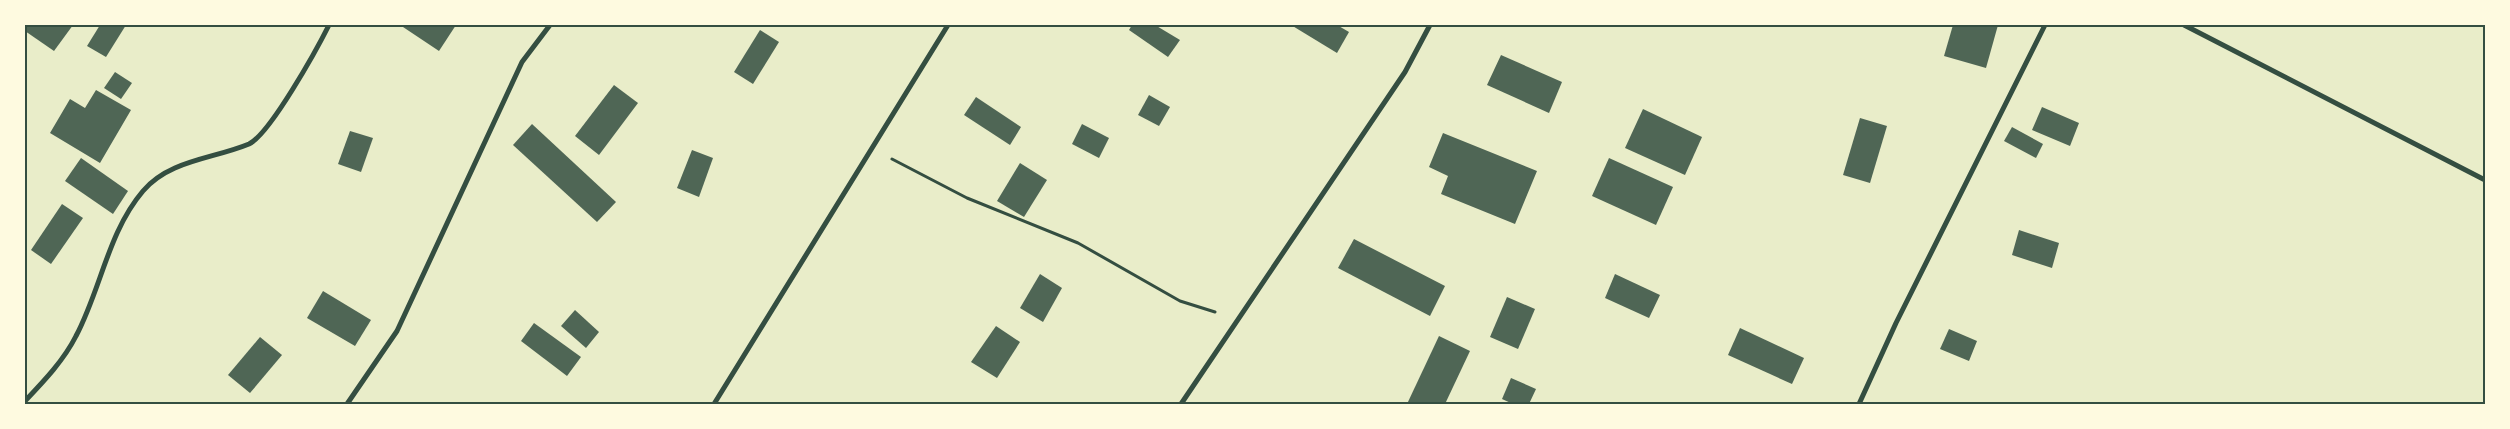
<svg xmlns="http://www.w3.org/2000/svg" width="2510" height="429" font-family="Spectral,serif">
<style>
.building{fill:#4f6655}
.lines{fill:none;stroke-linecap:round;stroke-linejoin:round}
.path{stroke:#344e41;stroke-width:3}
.minor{stroke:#344e41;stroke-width:5}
.neatline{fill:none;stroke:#344e41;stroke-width:2}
</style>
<rect width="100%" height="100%" fill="#e9edc9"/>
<!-- building -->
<g class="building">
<path d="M25,25H73L54,51L25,31Z"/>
<path d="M100,25H126L106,57L87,46Z"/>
<path d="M400,25H456L439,51Z"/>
<path d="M1132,25H1155L1180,40L1168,57L1129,30Z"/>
<path d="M1291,25H1337L1349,32L1337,53Z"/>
<path d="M1953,25H1998L1986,68L1944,56Z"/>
<path d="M760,30L779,42L753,84L734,72Z"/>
<path d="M1501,55L1562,82L1549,113L1487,85Z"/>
<path d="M115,72L132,83L121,99L104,88Z"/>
<path d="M614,85L638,103L599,155L575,136Z"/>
<path d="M96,90L131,110L100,163L50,133L70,99L85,108Z"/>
<path d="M1149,95L1170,107L1159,126L1138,115Z"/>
<path d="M976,97L1021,127L1010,145L964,115Z"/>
<path d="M2042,107L2079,123L2070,146L2032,130Z"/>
<path d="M1643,109L1702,137L1685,175L1625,148Z"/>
<path d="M1860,118L1887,126L1870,183L1843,175Z"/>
<path d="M532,124L616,202L597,222L513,145Z"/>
<path d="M1082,124L1109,138L1099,158L1072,144Z"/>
<path d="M2012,127L2043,144L2036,158L2004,141Z"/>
<path d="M350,131L373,138L361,172L338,164Z"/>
<path d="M1443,133L1537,171L1515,224L1441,194L1448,176L1429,167Z"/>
<path d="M692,150L713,158L699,197L677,188Z"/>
<path d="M81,158L128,191L113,214L65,181Z"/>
<path d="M1609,158L1673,187L1656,225L1592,196Z"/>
<path d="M1020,163L1047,180L1024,217L997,201Z"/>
<path d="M62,204L83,218L51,264L31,250Z"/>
<path d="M2019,230L2059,243L2052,268L2012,255Z"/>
<path d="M1354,239L1445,286L1430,316L1338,268Z"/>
<path d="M1040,274L1062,288L1043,322L1020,308Z"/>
<path d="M1615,274L1660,295L1649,318L1605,298Z"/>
<path d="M323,291L371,320L355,346L307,318Z"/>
<path d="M1507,297L1535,309L1518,349L1490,337Z"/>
<path d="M575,310L599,332L586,348L561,326Z"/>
<path d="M534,323L581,357L567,376L521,341Z"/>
<path d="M996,326L1020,342L997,378L971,362Z"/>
<path d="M1740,328L1804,358L1792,384L1728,355Z"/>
<path d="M1949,329L1977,341L1969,361L1940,349Z"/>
<path d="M1439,336L1470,351L1445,404H1407Z"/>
<path d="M260,337L282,355L250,393L228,375Z"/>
<path d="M1511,378L1536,389L1529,404H1513L1502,399Z"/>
</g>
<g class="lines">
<!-- path -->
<path class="path" d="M892,159L967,198L1078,243L1180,301L1215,312"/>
<!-- minor -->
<g class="minor">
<path d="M2184,25L2485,180"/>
<path d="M25,401C44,381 64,360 76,336C101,289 108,232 143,191C169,160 213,159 249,144C270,134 317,49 329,25"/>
<path d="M347,404L397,331L522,62L550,25"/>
<path d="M714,404L948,25"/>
<path d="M1181,404L1405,72L1430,25"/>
<path d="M1859,404L1896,323L2045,25"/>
</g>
</g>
<!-- border -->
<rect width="2510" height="429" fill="none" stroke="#fefae0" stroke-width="52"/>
<rect x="26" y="26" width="2458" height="377" class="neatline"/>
</svg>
